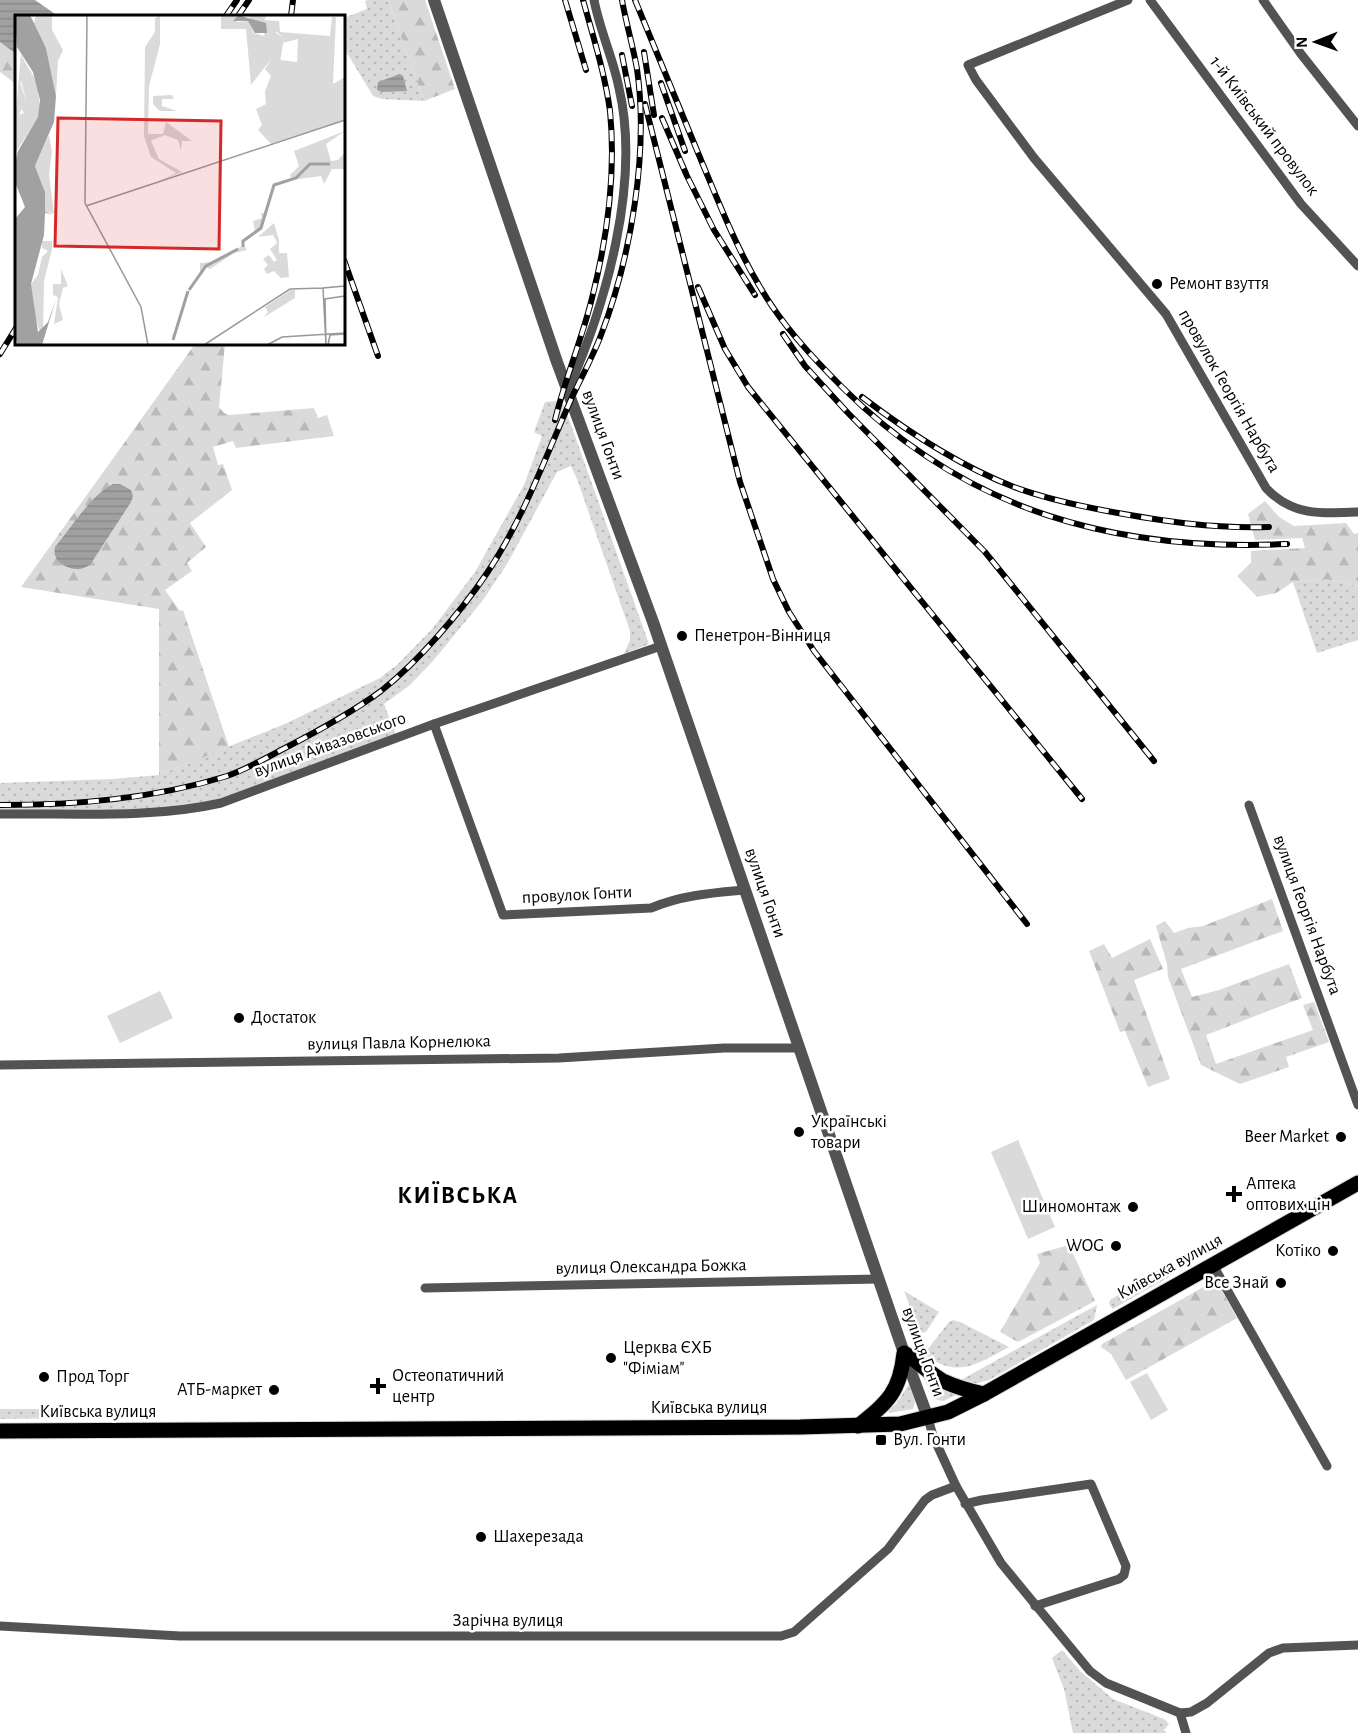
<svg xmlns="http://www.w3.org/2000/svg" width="1358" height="1733" font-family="'Alegreya Sans',sans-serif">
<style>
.grass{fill:url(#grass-dots)}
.forest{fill:url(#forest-firs)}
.garden{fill:#dadada}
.water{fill:url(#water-rules)}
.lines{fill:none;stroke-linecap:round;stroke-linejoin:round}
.primary-casing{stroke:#dbdbdb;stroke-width:17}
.minor{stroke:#535353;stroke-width:9}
.tertiary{stroke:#535353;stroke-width:12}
.primary{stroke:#000;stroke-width:15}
.rail-casing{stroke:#000;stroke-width:6}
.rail{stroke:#fff;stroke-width:4;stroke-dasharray:11;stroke-linecap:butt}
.poi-dot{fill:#000;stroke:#fff;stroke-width:2}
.labels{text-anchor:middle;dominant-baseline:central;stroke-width:5;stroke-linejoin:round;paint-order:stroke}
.street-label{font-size:18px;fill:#000;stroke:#fff}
.poi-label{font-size:18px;fill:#000;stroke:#fff;text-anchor:start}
.district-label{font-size:24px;font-weight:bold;letter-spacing:1.5px;fill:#000;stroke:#fff}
.inset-river{fill:none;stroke:#a1a1a1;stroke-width:3}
.inset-road{fill:none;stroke:#999;stroke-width:1.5}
.view{fill:#d62828;fill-opacity:0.15;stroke:#d62828;stroke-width:3}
.inset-edge{fill:none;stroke:#000;stroke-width:3}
</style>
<defs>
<pattern id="grass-dots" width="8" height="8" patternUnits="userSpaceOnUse" patternTransform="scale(1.5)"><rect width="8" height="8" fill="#dadada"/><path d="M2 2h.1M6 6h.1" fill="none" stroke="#b9b9b9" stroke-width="1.8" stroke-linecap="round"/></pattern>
<pattern id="forest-firs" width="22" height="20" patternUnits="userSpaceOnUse" patternTransform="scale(1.5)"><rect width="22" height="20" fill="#dadada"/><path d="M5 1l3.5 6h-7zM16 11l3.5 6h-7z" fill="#b9b9b9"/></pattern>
<pattern id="water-rules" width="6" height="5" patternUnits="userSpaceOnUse" patternTransform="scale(1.5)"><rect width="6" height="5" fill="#a1a1a1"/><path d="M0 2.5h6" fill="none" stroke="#898989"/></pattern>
</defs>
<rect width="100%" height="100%" fill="#fff"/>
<!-- grass -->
<g class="grass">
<path d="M368,0H388L424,101L382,99L373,96L344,48V18L367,9L365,1Z"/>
<path d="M556,401L564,405L649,644L624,654L630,640V631L577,479L571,466L557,472L507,564L483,600L433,661L410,685L384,704L397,738L194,809L0,814V783L113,779L159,775L287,723L380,678L398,664L433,628L475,572L524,485L542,436L534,432L545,402Z"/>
<path d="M1323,579L1345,582L1358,587V640L1317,653L1293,582Z"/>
<path d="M1167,1264L1169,1277L1113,1309L1109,1304L1110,1300Z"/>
<path d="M904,1291L939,1312L926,1332L920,1333Z"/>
<path d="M1097,1305L1094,1320L989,1380L970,1385L957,1382Z"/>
<path d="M953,1320L960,1322L1009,1347C979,1363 957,1380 924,1354L949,1322Z"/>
<path d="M929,1377L954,1392L956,1395L943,1401L934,1399L924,1379Z"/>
<path d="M909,1384L915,1401L913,1409L889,1413L888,1410L896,1404Z"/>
<path d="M0,1409H55L69,1418L0,1419Z"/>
<path d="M1062,1650L1080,1671L1113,1699L1164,1719L1169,1724L1164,1730L1167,1733H1073L1064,1689L1052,1658Z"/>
</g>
<!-- forest -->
<g class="forest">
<path d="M388,0H425L455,89L424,101Z"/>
<path d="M0,42L16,54V84L0,72Z"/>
<path d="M195,344H225L219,407L224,413L229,415L314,408L318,418L327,415L334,436L236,448L233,441L213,447L218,465L223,464L232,490L190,523L206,547L187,563L192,571L165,590L180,611L183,610L229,747L159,775V609L21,587Z"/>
<path d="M1265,501L1279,517L1294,526L1346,523L1354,534L1358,533V587L1345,582L1323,579L1293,582L1276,593L1257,597L1237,576L1251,563V551L1305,548L1302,538L1255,540L1248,514Z"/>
<path d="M1272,899L1283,931L1181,969L1192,997L1219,990L1289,964L1302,998L1206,1035L1216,1064L1313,1030L1303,1005L1314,1002L1329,1042L1286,1057L1289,1067L1240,1084L1201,1065L1168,977L1167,964L1156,926L1165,921L1174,933L1188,928L1203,926Z"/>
<path d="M1150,939L1163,969L1134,980L1170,1079L1148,1087L1125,1031L1120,1032L1089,951L1104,944L1112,958Z"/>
<path d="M1069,1245L1095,1301L1018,1342L1000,1332L1040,1263L1037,1254Z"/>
<path d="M1216,1280L1237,1318L1126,1380L1111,1354L1101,1347L1102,1344Z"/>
</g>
<!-- garden -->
<g class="garden">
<path d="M160,991L173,1018L120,1043L107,1016Z"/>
<path d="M1018,1140L1055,1227L1028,1239L991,1152Z"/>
<path d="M1147,1373L1168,1410L1151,1420L1130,1382Z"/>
</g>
<!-- water -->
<g class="water">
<path d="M0,0H35L58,16H16V54L0,42Z"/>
<path d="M400,74L403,76L407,91L382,92L377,90L378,82Z"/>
<path d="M113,484H120L131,490L133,496L131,502L90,565C85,567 81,570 76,569C64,568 52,560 55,547C71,528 91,495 113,484Z"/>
</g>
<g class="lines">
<defs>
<g id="primary">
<path d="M858,1426C888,1402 900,1392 904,1353C918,1361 930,1374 943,1381C956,1387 970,1391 984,1394"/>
<path d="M0,1431L800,1427L900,1424L948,1412L984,1394L1358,1183"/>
</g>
</defs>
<!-- primary casing -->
<use href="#primary" class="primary-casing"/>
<!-- minor -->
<g class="minor">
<path d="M1128,0L968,65L976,80L1034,158L1166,314L1266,488C1292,516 1322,514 1358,512"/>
<path d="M1150,0L1301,204L1358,266"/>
<path d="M1263,0L1301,54L1358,126"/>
<path d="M568,390C606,304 641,182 619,88C613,58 600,31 594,0"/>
<path d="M434,724L503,915L651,908C682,895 712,893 745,890"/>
<path d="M1249,805L1358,1105"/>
<path d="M0,814C72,813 151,819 221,803L434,724L661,646"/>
<path d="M0,1065L559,1058L724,1048H799"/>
<path d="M1213,1265L1327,1466"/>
<path d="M425,1288L879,1279"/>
<path d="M928,1418L933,1436L956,1486L1001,1563L1090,1671L1106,1683L1180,1713"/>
<path d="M965,1504L982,1500L1091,1484L1126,1566L1124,1575L1119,1579L1035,1606"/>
<path d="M0,1626L180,1636H781L794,1632L888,1549L925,1500L932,1495L956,1486"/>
<path d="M1180,1713L1191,1712L1207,1703L1269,1653L1283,1648L1358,1645"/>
<path d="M1180,1713L1186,1733"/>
</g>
<!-- tertiary -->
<path class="tertiary" d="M434,0L557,362L653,622L904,1353L928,1418"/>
<!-- primary -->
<use href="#primary" class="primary"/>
<defs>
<g id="rail">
<path d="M565,0L586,70"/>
<path d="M635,0C657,53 679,107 701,160C719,203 736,247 760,287C782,325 812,357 843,388C967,511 1115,552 1287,544"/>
<path d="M226,16L237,0"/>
<path d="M238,16L249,0"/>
<path d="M291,16L293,0"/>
<path d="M644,52L654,115"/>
<path d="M622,55L632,106"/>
<path d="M661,83L685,151"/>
<path d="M645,104L740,482L773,579L789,612L814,651L1027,924"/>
<path d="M662,118L687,176L714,230L755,295"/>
<path d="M344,260L378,356"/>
<path d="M698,287L725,349L748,387L1082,799"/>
<path d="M783,334L805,366L848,413L985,552L1154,761"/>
<path d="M0,354L16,328"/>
<path d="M862,397C908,432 960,466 1014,487C1044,498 1075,505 1107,511C1161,521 1214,529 1269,527"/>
<path d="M555,420C565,379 582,339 592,298C607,239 616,172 610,111C605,74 593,36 583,0"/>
<path d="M0,805C76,805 153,799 227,776C247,769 266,758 285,748C318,731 351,713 381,691C419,661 460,613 487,573C522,521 544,461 569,404C579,381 592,359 601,335C631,257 649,152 637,69C633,46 626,23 622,0"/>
</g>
</defs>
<!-- rail casing -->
<use href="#rail" class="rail-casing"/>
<!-- rail -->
<use href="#rail" class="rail"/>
</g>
<!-- markers -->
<g class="poi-dot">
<circle cx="1157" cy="284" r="6"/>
<circle cx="682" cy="636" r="6"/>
<circle cx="239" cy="1018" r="6"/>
<circle cx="799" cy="1132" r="6"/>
<circle cx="1341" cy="1137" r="6"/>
<path d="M1231 1185h6v6h6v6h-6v6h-6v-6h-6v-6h6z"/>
<circle cx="1133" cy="1207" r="6"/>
<circle cx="1116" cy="1246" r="6"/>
<circle cx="1333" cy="1251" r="6"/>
<circle cx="1281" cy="1283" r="6"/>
<circle cx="611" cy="1358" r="6"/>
<circle cx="44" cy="1377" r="6"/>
<path d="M375 1377h6v6h6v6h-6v6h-6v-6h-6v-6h6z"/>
<circle cx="274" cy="1390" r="6"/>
<rect x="875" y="1434" width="12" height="12" rx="3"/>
<circle cx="481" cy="1537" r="6"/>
</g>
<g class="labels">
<!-- street labels -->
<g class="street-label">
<text transform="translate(1264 126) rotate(53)">1-й Київський провулок</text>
<text transform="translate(1229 391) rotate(60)">провулок Георгія Нарбута</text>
<text transform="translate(603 435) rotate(70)">вулиця Гонти</text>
<text transform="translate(330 745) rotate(-20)">вулиця Айвазовського</text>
<text transform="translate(765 893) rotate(71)">вулиця Гонти</text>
<text transform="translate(577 895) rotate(-3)">провулок Гонти</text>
<text transform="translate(1307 915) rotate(70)">вулиця Георгія Нарбута</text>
<text transform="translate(399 1043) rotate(-1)">вулиця Павла Корнелюка</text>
<text transform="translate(651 1267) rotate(-1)">вулиця Олександра Божка</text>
<text transform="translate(1170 1267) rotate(-29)">Київська вулиця</text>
<text transform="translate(923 1352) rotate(70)">вулиця Гонти</text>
<text x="709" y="1408">Київська вулиця</text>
<text x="98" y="1412">Київська вулиця</text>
<text x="508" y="1621">Зарічна вулиця</text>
</g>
<!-- poi labels -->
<g class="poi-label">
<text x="1169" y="284">Ремонт взуття</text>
<text x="694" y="636">Пенетрон-Вінниця</text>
<text x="251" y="1018">Достаток</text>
<text x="811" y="1122">Українські<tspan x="811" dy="21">товари</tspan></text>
<text x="1329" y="1137" text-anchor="end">Beer Market</text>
<text x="1246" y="1184">Аптека<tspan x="1246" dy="21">оптових цін</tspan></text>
<text x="1121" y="1207" text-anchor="end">Шиномонтаж</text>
<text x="1104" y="1246" text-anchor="end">WOG</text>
<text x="1321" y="1251" text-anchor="end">Котіко</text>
<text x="1269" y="1283" text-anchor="end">Все Знай</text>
<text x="623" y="1348">Церква ЄХБ<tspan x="623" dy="21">"Фіміам"</tspan></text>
<text x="392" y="1376">Остеопатичний<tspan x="392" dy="21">центр</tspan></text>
<text x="56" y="1377">Прод Торг</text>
<text x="262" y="1390" text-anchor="end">АТБ-маркет</text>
<text x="893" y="1440">Вул. Гонти</text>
<text x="493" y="1537">Шахерезада</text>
</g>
<!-- district labels -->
<g class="district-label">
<text x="458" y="1196">КИЇВСЬКА</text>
</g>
</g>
<!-- overview -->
<g transform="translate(15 15)">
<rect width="330" height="330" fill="#fff"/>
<path d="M145,0V29L134,71L133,119L144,144L167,157L144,166L161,158L136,142L129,121L130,32L140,17V3ZM232,0H252L249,5L264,6L265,17L315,21L317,2H321L318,69L330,62V105L256,129L243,115L247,110L241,94L251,89L250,76L256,61L250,54L256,44L282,47L283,24L268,28L269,23L262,17L249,21L251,8H240ZM6,39L17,61L5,67L11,86L0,107Z" fill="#dadada"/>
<path d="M206,0H220L222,7L234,6L239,18L249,21L260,17L269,23L262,65L258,64L256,44L236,70L231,14H206ZM10,46L22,68L25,92L23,103L0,138V107L3,100L9,98L5,92L11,86L6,65L17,61ZM157,80L159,84H147V91L162,96H145L138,89V81ZM151,107L177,126H167L166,136L163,125L150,120L135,126L133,119H148ZM330,116L311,129L316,146L323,145L330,137V154H317L309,169L306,161L277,165L275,160L284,151L279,136ZM246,198H252L247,214L228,228L240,216L238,206L247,203ZM259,208L264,225V238H272L274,262L266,263L259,256L252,259L249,254L253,250L248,244L254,240L259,247L262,245L255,234L262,228L258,220L243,222ZM27,226H37V234L29,266L28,316L25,317L17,294L16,269L23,260L27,242L33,236L27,233ZM229,230L232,235L219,238L195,254L190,252L185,259V248L197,247ZM46,254L53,271L48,273L44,289L48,305L39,309L43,282L38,280V269H46Z" fill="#dadada"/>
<path d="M21,0H37V15L48,35L43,46L41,81L31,33L18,12Z" fill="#dadada"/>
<path d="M34,120L37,137L34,160L39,198L30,197L28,171L20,151ZM276,275H280V283L249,302L253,297L250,292Z" fill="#dadada"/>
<path d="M0,0H15L31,33L41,81L39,107L20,151L30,177V197L39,199L30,198L29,220L16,269L23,317L33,307L41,284L27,330H2L0,318V204L10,192L0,167V150L3,136L23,102L25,85L18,57L2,32ZM223,0L251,8L252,18H240L233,6H218Z" fill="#a1a1a1"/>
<path class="inset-river" d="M228,232V226L246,213L259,170L281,163L295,149H315M174,275L191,251L223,234M158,325L173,276"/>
<path class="inset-road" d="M72,0L70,188L126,292L133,330M71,191L330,105M189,330L275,274L308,273M252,330L267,322L330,318M311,330L308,273L330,271M311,330L310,284L330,281M313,330L315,320L330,319"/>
<path class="view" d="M43,103L206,106L204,234L40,231Z"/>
<rect width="330" height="330" class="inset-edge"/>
</g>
<!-- north arrow -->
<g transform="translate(1316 42) rotate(269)" stroke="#ffffff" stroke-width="4.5" paint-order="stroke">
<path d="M0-4.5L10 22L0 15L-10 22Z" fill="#000000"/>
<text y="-9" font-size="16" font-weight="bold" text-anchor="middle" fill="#000000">N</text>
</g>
</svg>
